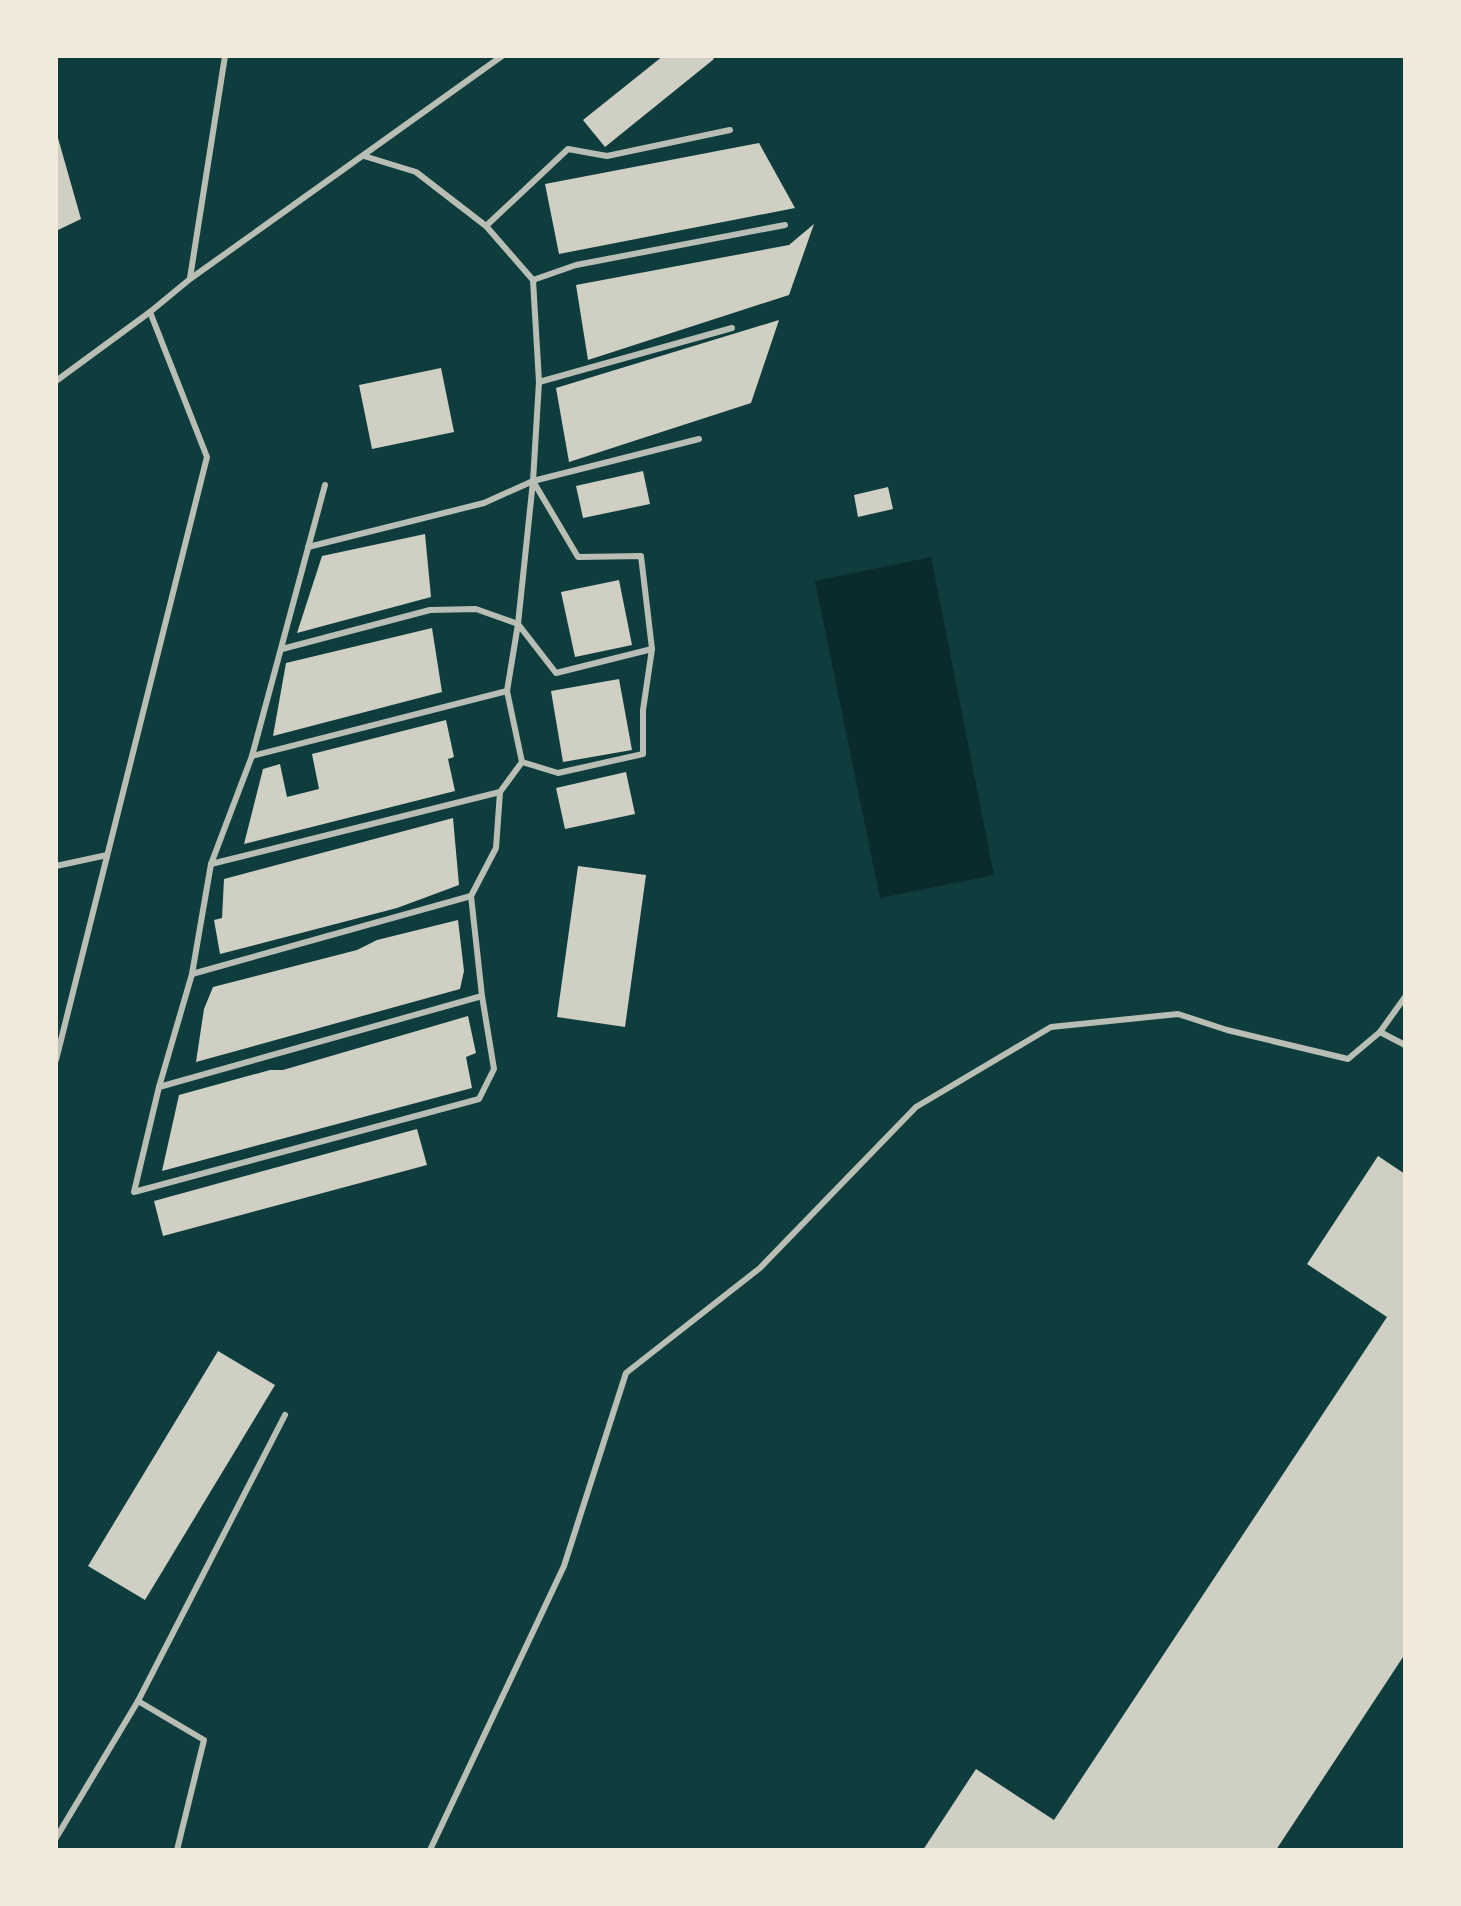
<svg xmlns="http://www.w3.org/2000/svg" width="1461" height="1906" font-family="'Crimson Pro',serif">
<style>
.water{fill:#0a2a2b}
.building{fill:#cfcfc3}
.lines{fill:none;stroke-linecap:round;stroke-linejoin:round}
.service{stroke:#b8beb3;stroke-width:6}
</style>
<rect width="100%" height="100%" fill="#0f3d3e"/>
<!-- water -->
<path class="water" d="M931,557L994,875L880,898L815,581Z"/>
<!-- building -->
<g class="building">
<path d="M663,56H711L714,59L605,147L583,120Z"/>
<path d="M56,131L81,219L56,231Z"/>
<path d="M759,143L795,208L559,254L545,184Z"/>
<path d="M814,224L789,295L588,360L576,285L789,245Z"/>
<path d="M779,320L751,403L569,462L556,388Z"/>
<path d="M441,368L454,432L372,449L359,385Z"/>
<path d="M643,471L650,504L583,518L576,486Z"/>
<path d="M888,487L893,509L858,517L854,495Z"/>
<path d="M425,534L431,597L297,633L322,556Z"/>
<path d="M619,580L632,645L575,657L561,592Z"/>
<path d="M432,628L442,692L273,736L286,663Z"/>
<path d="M619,679L632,750L563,762L551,691Z"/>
<path d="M446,720L454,757L448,759L455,791L244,844L263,769L280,764L287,797L319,789L312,754Z"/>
<path d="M626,772L635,814L565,829L556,788Z"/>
<path d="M453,818L459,885L397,908L220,954L214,920L222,918L224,879Z"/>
<path d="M578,866L646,875L625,1027L557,1017Z"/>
<path d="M458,920L464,971L460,989L196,1062L204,1009L213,987L357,950L377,940Z"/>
<path d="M468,1016L476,1053L466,1057L472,1088L162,1171L179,1095L270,1070H283Z"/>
<path d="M417,1129L427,1165L163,1236L154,1201Z"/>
<path d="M1378,1156L1405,1174V1654L1276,1850H923L976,1769L1054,1820L1387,1317L1307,1264Z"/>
<path d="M218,1351L275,1385L145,1600L88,1566Z"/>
</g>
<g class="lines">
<!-- service -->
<g class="service">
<path d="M486,226L568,149L607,156L730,130"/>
<path d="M190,278L225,56"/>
<path d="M533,280L576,265L785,225"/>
<path d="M56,381L150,312L190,279L502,56"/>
<path d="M539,382L732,328"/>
<path d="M325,485L252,756L211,864L192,974L159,1087L134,1192L479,1099L494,1069L482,996L471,896L496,848L500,792L522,762L507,691L518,624L533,481L539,382L533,280L486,226L416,172L364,156"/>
<path d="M308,547L484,503L533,481L699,439"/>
<path d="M282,649L430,610L476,609L518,624L556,673L652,649"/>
<path d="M252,756L507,691"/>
<path d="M522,762L558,773L643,754V710L652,649L641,556L578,557L533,481"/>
<path d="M211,864L500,792"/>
<path d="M56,866L107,855"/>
<path d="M192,974L471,896"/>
<path d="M1380,1032L1405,1045"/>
<path d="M56,1060L207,457L150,312"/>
<path d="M159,1087L482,996"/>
<path d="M138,1701L204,1740L177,1850"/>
<path d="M56,1838L138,1701L285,1415"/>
<path d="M430,1850L564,1566L626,1373L760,1268L916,1107L1051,1027L1178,1014L1227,1030L1348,1059L1380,1032L1405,997"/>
</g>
</g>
<!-- border -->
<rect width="1461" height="1906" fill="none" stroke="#f1e9da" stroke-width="116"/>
</svg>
